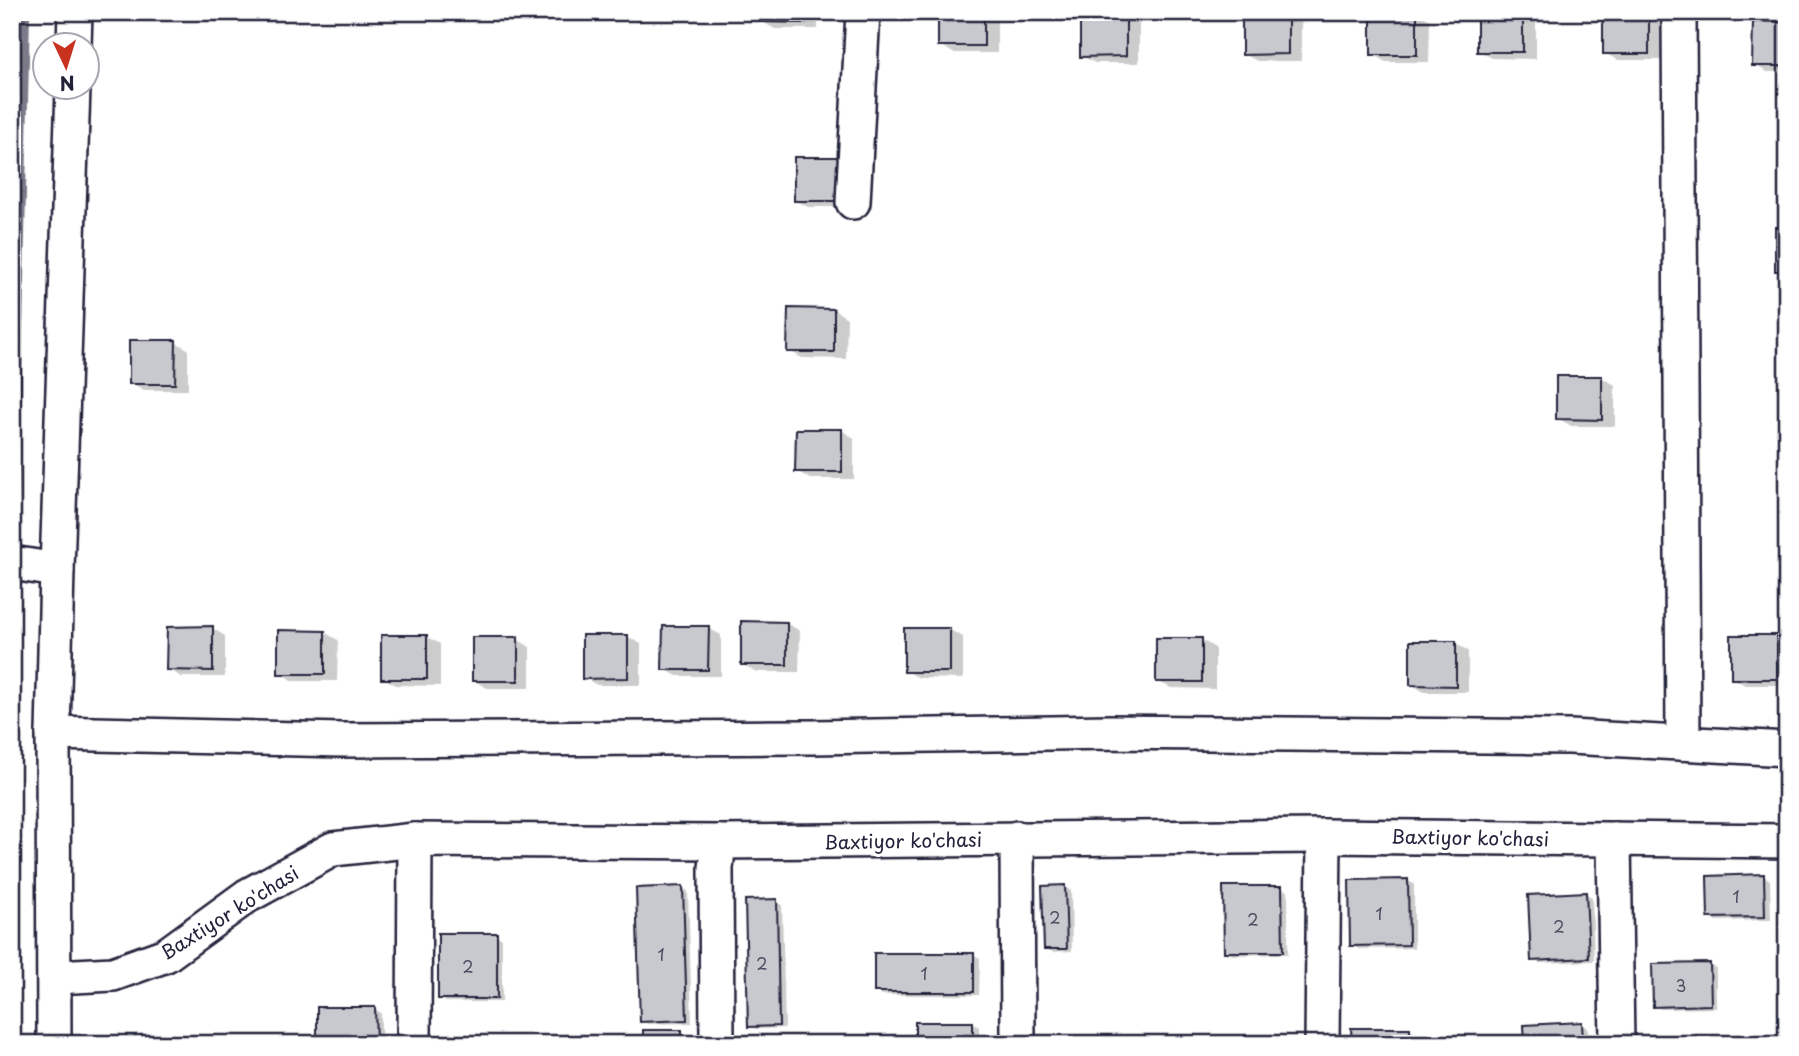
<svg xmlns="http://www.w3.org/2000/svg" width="1799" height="1056" font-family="'Playpen Sans',sans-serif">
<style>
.shadow{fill:#0003}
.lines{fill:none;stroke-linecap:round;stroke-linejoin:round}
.stream{stroke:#7a7a88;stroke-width:10}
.building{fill:#c8c8cf;stroke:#22223b;stroke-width:2}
.street-casing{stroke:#22223b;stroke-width:38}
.street{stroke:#fff;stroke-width:33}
.labels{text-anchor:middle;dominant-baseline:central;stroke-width:6;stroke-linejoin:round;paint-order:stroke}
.number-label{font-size:16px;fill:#4c4c60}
.street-label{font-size:19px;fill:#22223b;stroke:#fff}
</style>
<rect width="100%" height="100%" fill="#fff"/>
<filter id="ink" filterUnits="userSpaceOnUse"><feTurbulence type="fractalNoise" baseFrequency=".0143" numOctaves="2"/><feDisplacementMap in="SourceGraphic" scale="14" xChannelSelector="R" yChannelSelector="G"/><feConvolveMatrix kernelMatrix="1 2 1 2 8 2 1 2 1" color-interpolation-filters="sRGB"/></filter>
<g filter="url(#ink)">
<!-- shadow -->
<g class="shadow">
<path d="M377,12H425V14H381Z"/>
<path d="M531,12H585V18H541Z"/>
<path d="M618,12H674V19H630Z"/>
<path d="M761,12H818V29H775L761,21Z"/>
<path d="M940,12H997V53H953L940,45Z"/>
<path d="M1479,12H1526L1536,18V59L1492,58L1479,51Z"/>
<path d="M1605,12H1649L1662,19L1661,60H1618L1604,53Z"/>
<path d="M1288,13L1301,20V61H1257L1244,54Z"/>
<path d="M1417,13L1430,20L1429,62H1386L1372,54Z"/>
<path d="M1126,15L1139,22V63H1095L1082,56Z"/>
<path d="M1787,24V72H1767L1754,65Z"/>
<path d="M795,158L852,207H808L795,200Z"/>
<path d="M834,310L847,318L846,359L802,358L789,351Z"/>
<path d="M175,342L188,349V390H144L131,383Z"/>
<path d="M1602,378L1615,385V426H1571L1558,418Z"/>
<path d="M841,430L854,438V479H810L797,471Z"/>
<path d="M786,623L800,631L799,672H756L742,664Z"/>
<path d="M212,628L225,636V677H181L168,669Z"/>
<path d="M708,628L721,635V676H677L664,669Z"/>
<path d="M950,630L963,637V679L919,678L906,671Z"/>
<path d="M324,632L338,640L337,681H293L280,673Z"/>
<path d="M427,637L440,644V686L396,685L383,678Z"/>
<path d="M628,637L641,644V685H597L584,678Z"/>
<path d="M1776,637L1787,643V685H1745L1732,678Z"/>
<path d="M517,639L530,647V688H487L473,680Z"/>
<path d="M1202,640L1215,648V689L1171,688L1157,681Z"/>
<path d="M1455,643L1468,651V692H1424L1411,684Z"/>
<path d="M1764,876L1770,880L1771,920L1715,921L1709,917Z"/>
<path d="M1408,881L1414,884V948L1358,949L1352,945Z"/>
<path d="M1065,887L1071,891L1072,951L1052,952L1046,948Z"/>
<path d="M682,888L688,891L692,1023L648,1024L642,1021Z"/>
<path d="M1281,888L1288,891V954L1232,955L1226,951Z"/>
<path d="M1586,894L1592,897L1594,961L1539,963L1533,960Z"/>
<path d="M776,901L782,905L785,1028L756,1029L750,1026Z"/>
<path d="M496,935L502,939V1002H446L440,998Z"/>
<path d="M973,955L980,958L979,995H882L876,991Z"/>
<path d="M1709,965L1716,968V1008L1661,1009L1655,1006Z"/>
<path d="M375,1009L381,1013V1044H319Z"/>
<path d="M973,1023L979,1027V1044H917Z"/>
<path d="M1581,1024L1588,1028V1044H1526Z"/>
<path d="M1410,1029L1416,1033V1044H1353Z"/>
<path d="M681,1031L687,1035V1044H645Z"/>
</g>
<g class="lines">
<!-- stream -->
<path class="stream" d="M12,597L25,12"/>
</g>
<!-- building -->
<g class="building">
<path d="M760,12H806V23L760,22Z"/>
<rect x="938" y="12" width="46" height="34"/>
<path d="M1080,12L1126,13V56L1080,57Z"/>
<path d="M1242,12H1288V54L1242,55Z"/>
<rect x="1371" y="12" width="46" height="43"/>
<rect x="1477" y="12" width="46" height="40"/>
<rect x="1603" y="12" width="46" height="42"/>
<path d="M1753,21L1787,22V66H1752Z"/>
<rect x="794" y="157" width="46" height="44"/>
<rect x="1775" y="227" width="12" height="44"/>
<path d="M788,308L834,309V352H787Z"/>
<path d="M129,340H176L175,384H129Z"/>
<path d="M1556,376H1602V420L1556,419Z"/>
<path d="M796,429H842V472H795Z"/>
<path d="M741,621L787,622V665H741Z"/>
<path d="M213,626V671L166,670L167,627Z"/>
<path d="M663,626H709L708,670H662Z"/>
<rect x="904" y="628" width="46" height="44"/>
<path d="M278,630L325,631V674H278Z"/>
<rect x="381" y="635" width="46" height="44"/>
<path d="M582,635H628V678L582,679Z"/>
<rect x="1731" y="635" width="46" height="44"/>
<rect x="472" y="637" width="46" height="44"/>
<rect x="1156" y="638" width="46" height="44"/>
<path d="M1410,641H1456V686L1410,685Z"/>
<path d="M1764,874L1765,917L1708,918L1707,876Z"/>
<path d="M1408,879L1409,945L1350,946L1349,880Z"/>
<path d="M1065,885L1067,949H1044L1042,886Z"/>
<path d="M683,886L687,1020L640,1022L636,888Z"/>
<path d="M1223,886H1282L1283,952H1224Z"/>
<path d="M1586,892L1589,958L1531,961L1528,895Z"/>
<path d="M777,899L779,1026L748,1027L745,900Z"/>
<rect x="438" y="933" width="59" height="66"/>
<rect x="874" y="953" width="100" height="39"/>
<path d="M1710,963L1711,1005L1653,1007L1652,964Z"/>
<path d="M317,1007H375L376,1044H317Z"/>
<rect x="915" y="1022" width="58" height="22"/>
<path d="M1582,1022L1583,1044H1525L1524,1025Z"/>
<path d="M1351,1028H1410V1044H1352Z"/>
<rect x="643" y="1030" width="39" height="14"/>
</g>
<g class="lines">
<defs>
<g id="street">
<path d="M1679,12L1683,743"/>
<path d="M74,46L75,12"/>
<path d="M853,202L863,12"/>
<path d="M12,563L57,570"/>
<path d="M53,733L342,740L812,737L1109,732L1570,737L1787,749"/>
<path d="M1017,838L1018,1044"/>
<path d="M1614,839L1617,1044"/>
<path d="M55,977L113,974L166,955L247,896L333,849L415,840L719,842L1324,836L1787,841"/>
<path d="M54,1044L53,733L57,570L73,88"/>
<path d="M414,1044L415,840"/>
<path d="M717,1044L716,868L719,842"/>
<path d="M1322,1044L1324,836"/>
</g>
</defs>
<!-- street casing -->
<use href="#street" class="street-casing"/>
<!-- street -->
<use href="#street" class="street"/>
</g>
</g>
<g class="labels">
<!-- number labels -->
<g class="number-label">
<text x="1736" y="896">1</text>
<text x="1379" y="913">1</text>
<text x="1055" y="917">2</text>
<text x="1253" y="919">2</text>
<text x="1559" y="926">2</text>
<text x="661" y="954">1</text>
<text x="762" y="963">2</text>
<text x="468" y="966">2</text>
<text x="924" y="973">1</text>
<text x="1681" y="985">3</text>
</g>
<!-- street labels -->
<g class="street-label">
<text transform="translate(1470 837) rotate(1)">Baxtiyor ko'chasi</text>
<text transform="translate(903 840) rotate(-1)">Baxtiyor ko'chasi</text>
<text transform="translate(229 912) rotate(-32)">Baxtiyor ko'chasi</text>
</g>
</g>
<!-- margin -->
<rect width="1799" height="1056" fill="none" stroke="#fff" stroke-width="42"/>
<rect x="21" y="21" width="1757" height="1014" fill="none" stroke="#22223b" stroke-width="2.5" filter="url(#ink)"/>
<!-- north arrow -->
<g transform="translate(66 66) rotate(176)"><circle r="33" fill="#ffffff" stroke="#a7a7b1" stroke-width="2"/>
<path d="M0-5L12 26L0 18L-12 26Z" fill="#c8321e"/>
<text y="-10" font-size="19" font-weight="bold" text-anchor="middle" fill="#22223b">N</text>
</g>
</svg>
